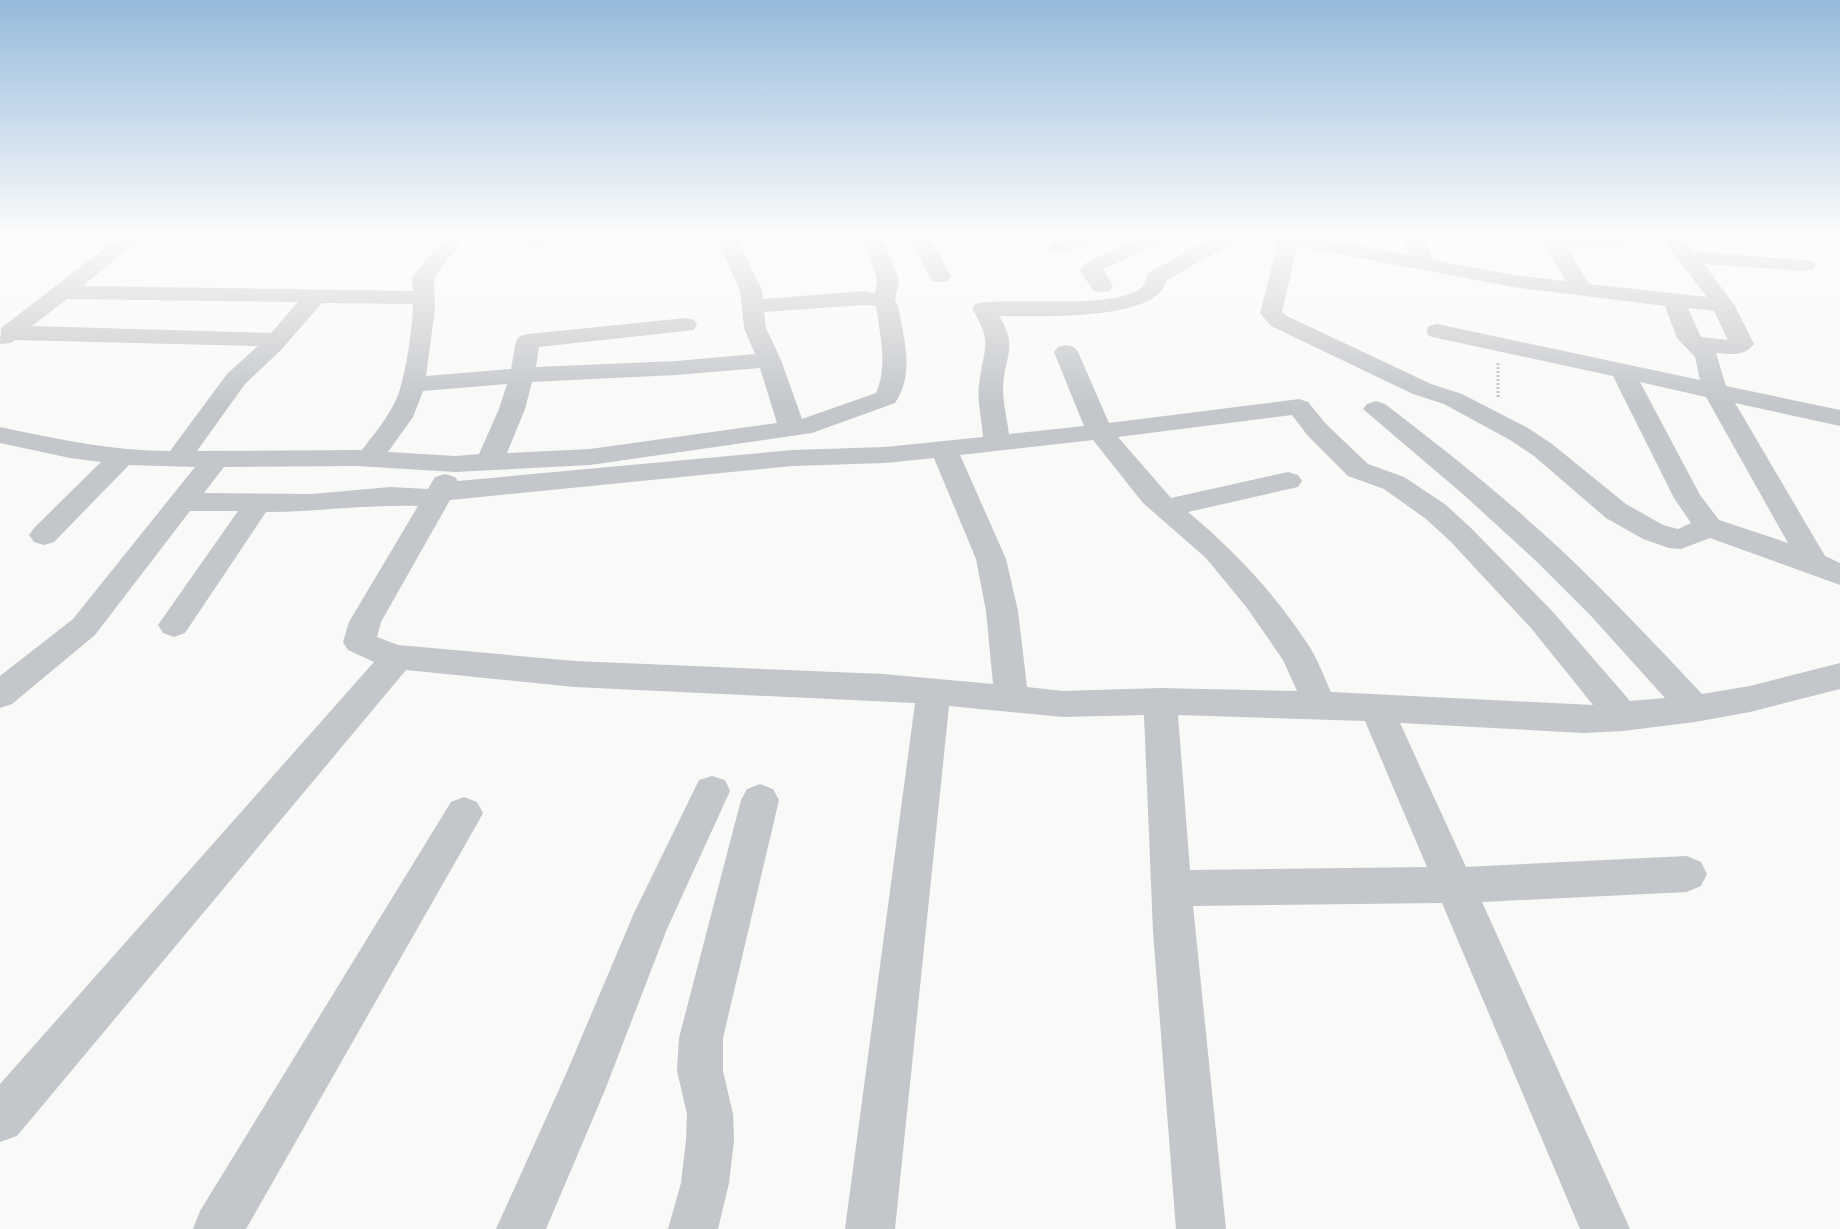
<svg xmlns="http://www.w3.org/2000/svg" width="1840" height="1229" font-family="Poppins,sans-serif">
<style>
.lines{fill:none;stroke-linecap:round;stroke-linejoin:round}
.path{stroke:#bbbdc0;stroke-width:3;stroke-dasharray:2 2;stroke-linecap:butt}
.minor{fill:#c3c6ca;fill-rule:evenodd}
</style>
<rect width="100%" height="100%" fill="#f9f9f7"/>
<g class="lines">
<!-- path -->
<path class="path" d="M1498,363V399"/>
<!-- minor -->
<g class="minor">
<path d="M122,235H144L83,286L413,291L412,278L446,235H466L434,278L435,309L426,376L511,369L516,341L520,336L528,334L686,318L694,320L697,325L694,330L539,347L536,367L676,361L755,354L744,328L740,290L715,235H735L762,290L763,299L864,291L875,293L877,280L862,235H882L899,280L895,301L898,306C904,338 915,374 895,403L812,433L590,465L456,472L356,466L224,467L204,493L312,494L390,487L428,489L435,477L445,474L455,477L458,481L793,450L885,447L983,437C982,421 977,401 979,385C983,348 994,344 972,309L975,304C1009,296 1121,311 1143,286C1145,283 1146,277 1148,273L1217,235H1241L1238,239L1166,281C1159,322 1031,316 999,316C1019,347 1004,356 1003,388C1003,403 1007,419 1009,434L1084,426L1054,352L1058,347L1066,345L1074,347L1078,352L1109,423L1299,399L1308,402L1326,424L1368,464L1404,477L1446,505L1471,528L1553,612L1630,701L1665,698L1591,616L1536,561L1465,496L1363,409L1367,404L1376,401L1385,404C1444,449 1503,496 1558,547C1608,594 1655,644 1702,694L1750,686L1840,663V689L1750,712L1695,722L1623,731L1584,733L1400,723L1466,867L1687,856L1701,862L1707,874L1701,886L1687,892L1482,902L1630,1229H1580L1442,903L1193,906L1226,1229H1176L1153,931L1144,715L1063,717L949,706L895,1229H845L915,703L575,687L406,670L17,1136L0,1142V1084L374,662L348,650L343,642L349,622L418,506C367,504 317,512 266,512L185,633L174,637L163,633L158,625L238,511H190L95,635L12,704L0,708V676L73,619L195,467L129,465L54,542L44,545L34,542L29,535L34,528L101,462L70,458L0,443V427C56,439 112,451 170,451L227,374L258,346L15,340L11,343L0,344L1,328ZM67,299L298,302L271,333L32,326ZM322,303L413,304C413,326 405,381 396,400C387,419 374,434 362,450L197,451L245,384L281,350ZM864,305L876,306C880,335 888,366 876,393L802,419L781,360L766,328L764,312ZM760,368L777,423L590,449L507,453L525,409L532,382L676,375ZM507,384L499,409L479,454L456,456L388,452L413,417L423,391ZM1292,415L1308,436L1348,476L1384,489L1426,519L1451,542L1531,628L1593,705L1331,692C1324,677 1318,660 1309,646C1276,595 1235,551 1188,512L1298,487L1302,481L1298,475L1288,472L1171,498L1118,437ZM1093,440L1143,503L1206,558L1247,608L1283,660L1297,691L1160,688L1063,691L1027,687L1018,611L1006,559L960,455ZM934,458L976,559L986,611L993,684L883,674L575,661L398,645L377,637L381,622L450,500L793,466L885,463ZM1178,715L1365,721L1427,867L1190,870Z"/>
<path d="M527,235H547L543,246H529L526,242Z"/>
<path d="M908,235H928L951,276L948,281L940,282L932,281Z"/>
<path d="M1075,235H1103L1100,239L1067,251H1053L1050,247L1053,243Z"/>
<path d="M1147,235H1173L1170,239L1103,269L1113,286L1110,291L1102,292L1094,291L1080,271L1088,261Z"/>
<path d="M1259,235H1300L1410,255L1402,235H1422L1433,260L1513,275L1566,281L1544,244L1488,241L1481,239L1478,235H1628L1630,240L1627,244L1620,246H1566L1589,284L1707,297L1659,235H1679L1693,251L1813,261L1816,265L1813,269L1806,271L1704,264L1735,306L1754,344C1744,357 1730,354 1716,353L1726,386L1840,410V426L1735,403L1825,556L1840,563V585L1710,538L1681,549L1669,548L1643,539L1606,518L1534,456L1510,440L1444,404L1413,394L1271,326L1260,313L1278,243L1262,239ZM1297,246L1513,287L1665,306L1677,338L1695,357L1700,380L1437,324L1429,326L1426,331L1429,336L1437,338L1613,376L1674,498L1691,523L1678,529L1663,525L1626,504L1552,444L1528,428L1462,394L1431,384L1287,316L1282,312ZM1688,308L1714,311L1728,340L1701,337ZM1640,382L1706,397L1788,543L1719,520L1700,495Z"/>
<path d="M1827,235H1840V242L1830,239Z"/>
<path d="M712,776L725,780L730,791L667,929L605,1090L546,1229H496L566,1074L634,913L699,780Z"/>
<path d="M760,784L773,789L779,800L723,1038V1071L733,1114L734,1140L729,1183L718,1229H668L681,1183L686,1140L687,1114L677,1071L679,1038L741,800L747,789Z"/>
<path d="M464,797L477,802L483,813L477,824L246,1229H193L200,1211L451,802Z"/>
</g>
</g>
<!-- sky -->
<linearGradient id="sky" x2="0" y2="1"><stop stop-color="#96badc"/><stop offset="0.58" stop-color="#fcfcfb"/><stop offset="1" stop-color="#fcfcfb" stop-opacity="0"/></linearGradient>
<rect width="1840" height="407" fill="url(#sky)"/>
</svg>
